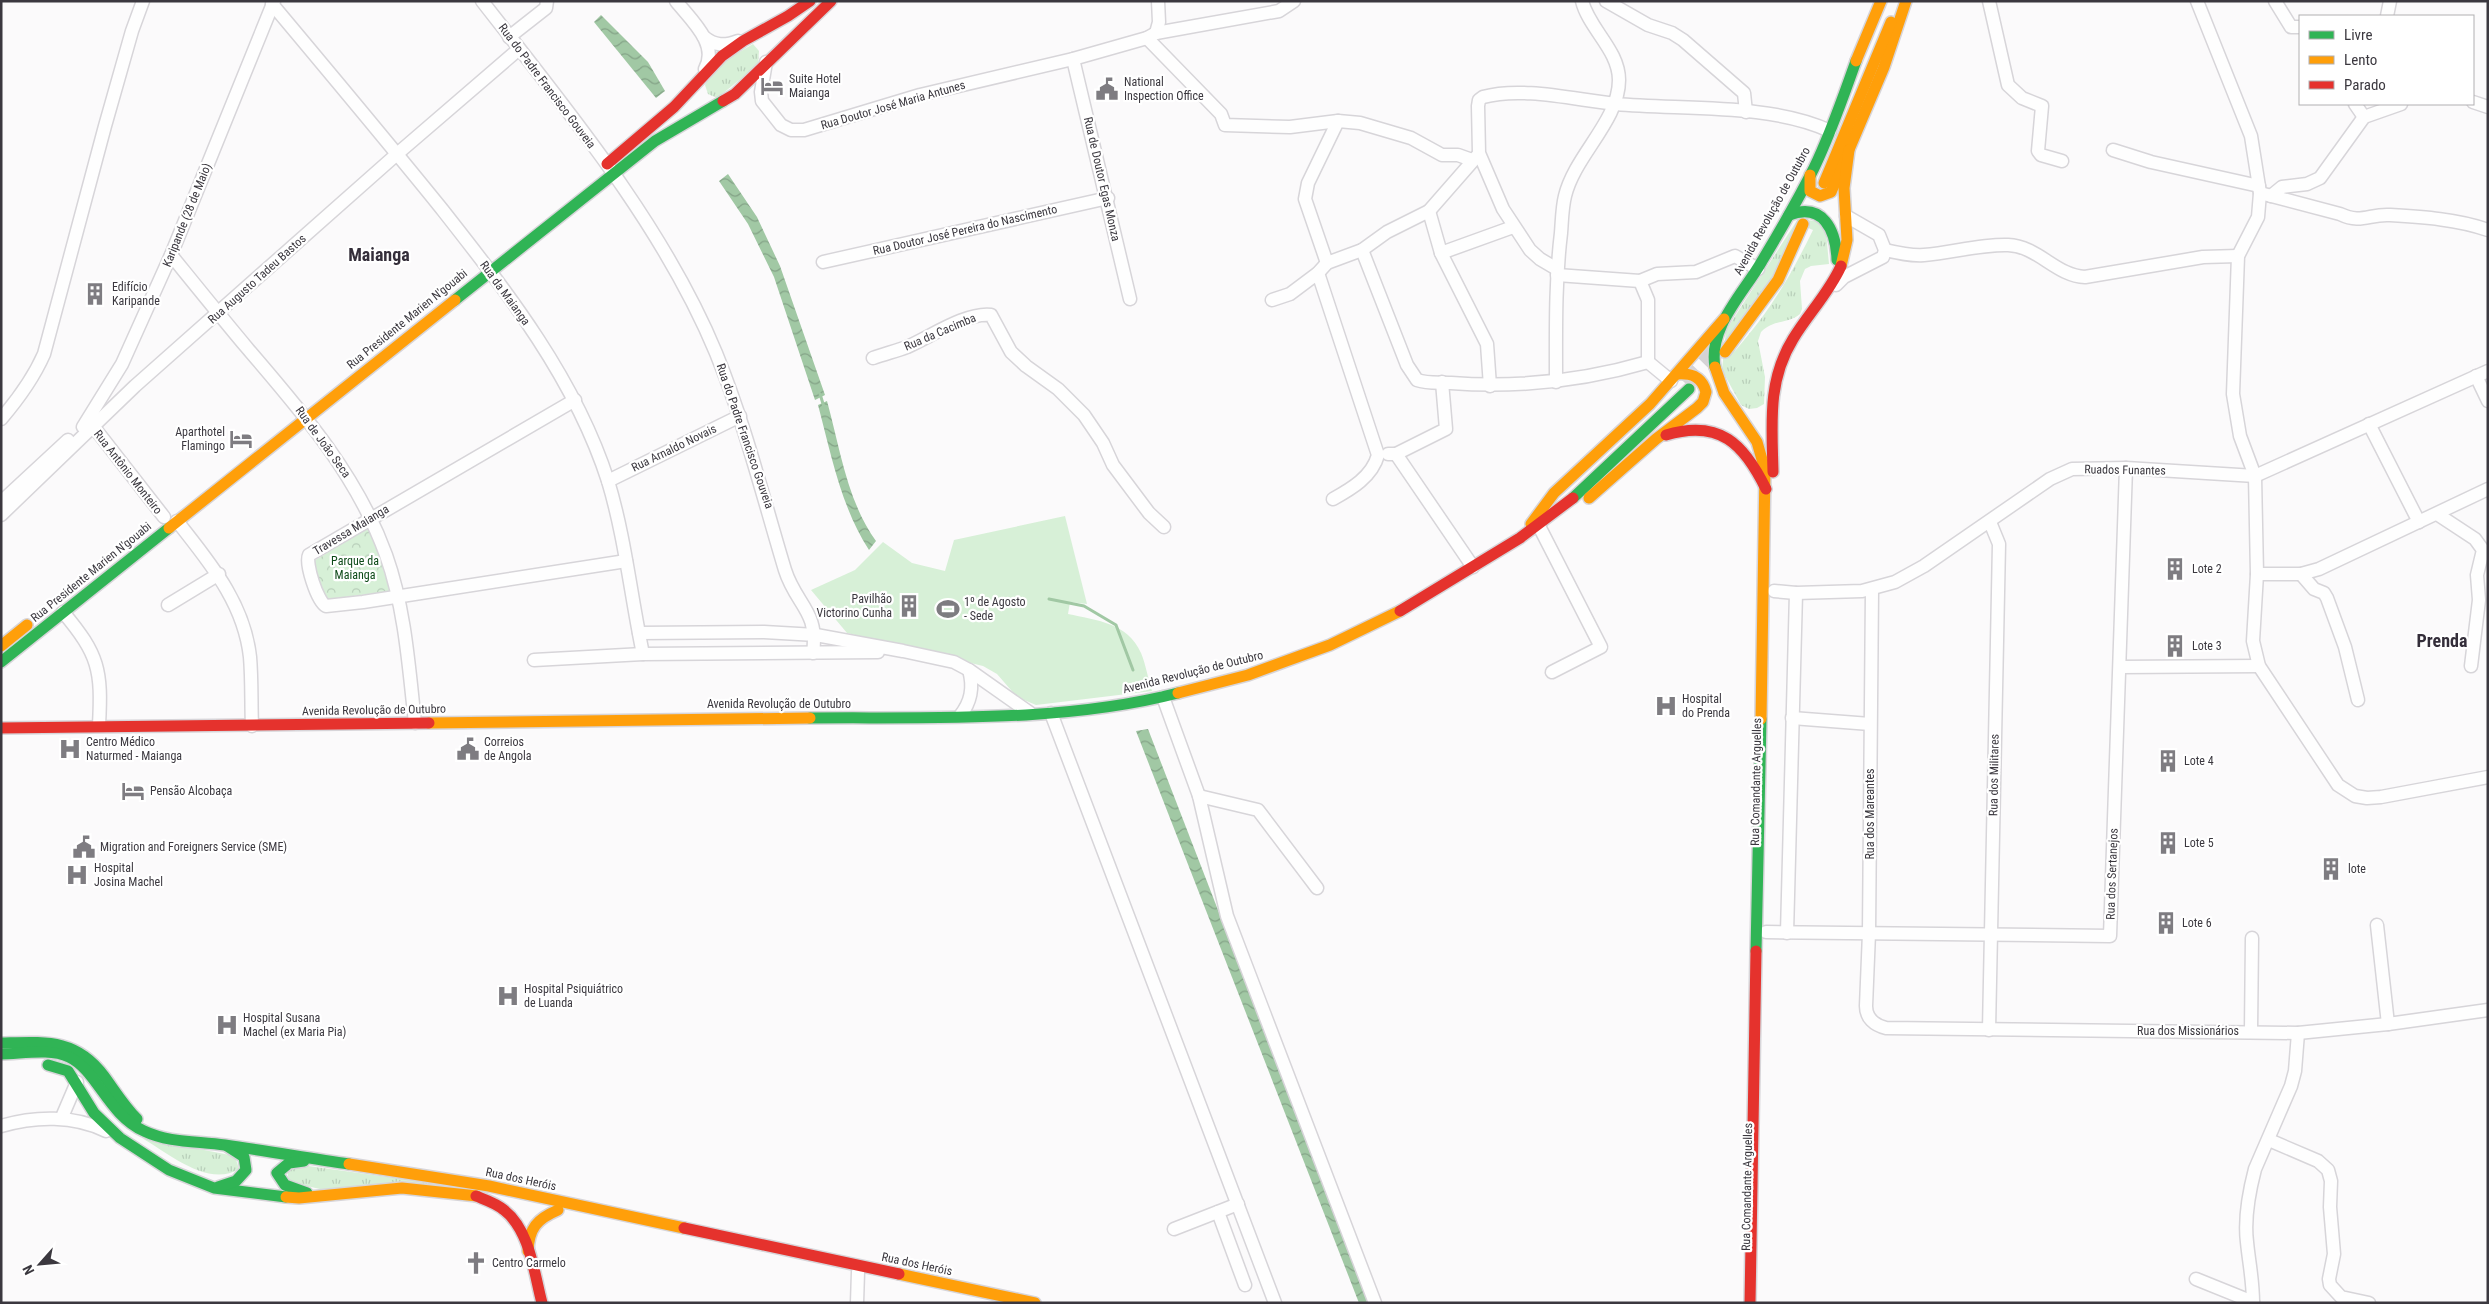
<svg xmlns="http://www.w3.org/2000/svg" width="2489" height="1304" font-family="'Roboto Condensed',sans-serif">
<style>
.grass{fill:url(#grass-tufts);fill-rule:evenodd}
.forest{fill:url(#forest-crowns)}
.garden{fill:#d7f0d7}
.water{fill:url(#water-waves)}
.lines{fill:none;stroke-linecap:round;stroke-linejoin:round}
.stream{stroke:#a1c8a4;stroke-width:3}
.secondary-tunnel{stroke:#d5d3d5;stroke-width:18;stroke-dasharray:18 9;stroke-linecap:butt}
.street-casing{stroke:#d7d5d9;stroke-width:15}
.fast-casing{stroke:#d7d5d9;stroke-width:14}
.slow-casing{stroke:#d7d5d9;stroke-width:14}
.jam-casing{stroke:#d7d5d9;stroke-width:14}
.street{stroke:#fefefe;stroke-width:12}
.fast{stroke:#30b455;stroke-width:11}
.slow{stroke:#ff9f0a;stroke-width:11}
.jam{stroke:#e5322d;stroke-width:11}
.labels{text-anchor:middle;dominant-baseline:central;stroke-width:4.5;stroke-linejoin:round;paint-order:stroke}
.poi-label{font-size:12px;fill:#3b383f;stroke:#fff;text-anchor:start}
.street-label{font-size:12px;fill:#3b383f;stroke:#fff}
.park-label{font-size:12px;fill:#0d4a18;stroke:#fff}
.district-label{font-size:18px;font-weight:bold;fill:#342e3a;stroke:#fff}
</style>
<defs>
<pattern id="grass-tufts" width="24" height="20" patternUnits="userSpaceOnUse" patternTransform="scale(1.25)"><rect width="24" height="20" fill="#d7f0d7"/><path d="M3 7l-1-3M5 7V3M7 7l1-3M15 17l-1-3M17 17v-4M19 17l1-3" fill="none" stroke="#b9cfba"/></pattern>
<pattern id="forest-crowns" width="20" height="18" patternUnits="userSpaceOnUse" patternTransform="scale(1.25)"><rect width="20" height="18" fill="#d7f0d7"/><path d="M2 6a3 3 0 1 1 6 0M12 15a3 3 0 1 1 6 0" fill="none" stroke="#b9cfba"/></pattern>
<pattern id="water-waves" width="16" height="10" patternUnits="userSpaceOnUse" patternTransform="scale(1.25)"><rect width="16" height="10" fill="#a1c8a4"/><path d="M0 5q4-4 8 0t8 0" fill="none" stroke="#84a387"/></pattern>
</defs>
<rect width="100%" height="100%" fill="#fbfafb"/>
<!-- grass -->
<g class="grass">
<path d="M753,44L759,51L758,65L717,98L708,94L705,85L714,67Z"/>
<path d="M1798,219L1825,222L1829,264L1811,266L1805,269L1800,281L1802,309L1800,314C1788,324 1774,319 1761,332L1758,341L1765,377L1764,404L1757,408L1749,409L1741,405L1722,370L1726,330ZM1799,224L1813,230C1789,279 1770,311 1734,352Z"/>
<path d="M142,1138L235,1156L239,1169C208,1188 168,1153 142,1138Z"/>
<path d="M294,1164L467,1188L320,1189L289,1182L287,1169Z"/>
</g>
<!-- forest -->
<path class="forest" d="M370,527L390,591L324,600L312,562Z"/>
<!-- garden -->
<path class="garden" d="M1065,516L1087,604L1070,602L1068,614C1096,620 1128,623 1141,653C1146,665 1148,679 1152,691L1036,705L1017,697L997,674L983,666L847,633L811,590L855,570L883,542L912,563L945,571L954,540Z"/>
<!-- water -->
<g class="water">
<path d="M601,15L648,62L665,91L656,98L594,22Z"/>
<path d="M728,174L757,217L780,266L825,395L815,400L774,277L748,224L719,181Z"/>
<path d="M827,401C840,448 847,501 876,541L869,550C841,507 831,454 818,405Z"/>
<path d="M1148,729L1370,1303H1359L1136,731Z"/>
</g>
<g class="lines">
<!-- stream -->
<g class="stream">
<path d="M820,394L824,407"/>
<path d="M1049,599L1084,606L1116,625L1133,670"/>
</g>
<!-- secondary-tunnel -->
<path class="secondary-tunnel" d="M1685,383L1720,347"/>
<defs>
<g id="street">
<path d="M482,1C567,110 663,225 716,353C745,424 763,497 785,570C796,605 819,611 813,653"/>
<path d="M676,1C691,20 719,44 705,69"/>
<path d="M1606,1L1648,25L1672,33L1683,40L1744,93L1746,112"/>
<path d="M1989,1L2008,85L2022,98L2042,106L2038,151L2041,155L2062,161"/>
<path d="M2197,1L2251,136L2260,193L2258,217L2238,256L2233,394L2240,436L2255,476L2257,574L2253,641L2259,666L2338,785L2355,796L2367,798L2381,797L2488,777"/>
<path d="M2275,1L2291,27H2300"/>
<path d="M272,4C329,72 386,140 441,208C507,292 575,378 608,481C625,537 631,597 643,654"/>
<path d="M2387,16L2390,1"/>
<path d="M1156,33L1159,22L1158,1"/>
<path d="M509,37L546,8L547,1"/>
<path d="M704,37C715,46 725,46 738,41"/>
<path d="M1147,38L1221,114L1225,125L1290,127L1338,121L1360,123L1411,138L1442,155H1458L1472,160"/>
<path d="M1073,59L1130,299"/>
<path d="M766,62L761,92L762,101L781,125L791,130H804L920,95L1073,59L1147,38L1156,33L1279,11L1294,1"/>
<path d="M2473,102L2488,107"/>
<path d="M2355,104L2364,117"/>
<path d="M2113,150L2151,162L2259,186"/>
<path d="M2260,193L2340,214C2361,224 2369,214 2389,215C2422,217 2457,219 2488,230"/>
<path d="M2271,196L2282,187L2307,184L2320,178L2364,117L2401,104"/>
<path d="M1429,211L1441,253L1487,344L1490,386"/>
<path d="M1362,250L1407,365L1417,380C1428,384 1440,382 1451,383C1518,388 1583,381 1648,362L1671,381"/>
<path d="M1885,250C1898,253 1911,256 1924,255C1952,253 1980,244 2008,245C2038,246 2056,276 2085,277L2203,257L2238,256"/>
<path d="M1441,253L1513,227"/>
<path d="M171,255C197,287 222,318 248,349C303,413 357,475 386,555C405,608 409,668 415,723"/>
<path d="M823,262L1108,198"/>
<path d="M1327,263L1305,199L1308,183L1338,121"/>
<path d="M1557,269L1540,259L1530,250L1503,209L1479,153L1478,106L1479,100L1483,97C1522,86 1576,100 1616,104C1681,110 1771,103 1830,131"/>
<path d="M1318,273L1378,455C1372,477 1351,489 1333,499"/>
<path d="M1557,275L1640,281L1657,274L1696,272L1735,256L1758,269"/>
<path d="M1640,281L1648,300V362"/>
<path d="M1836,285L1844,277L1883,257L1885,250L1879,235L1846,216"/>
<path d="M1272,300L1290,294L1318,273L1327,263L1362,250L1387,232L1429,211L1478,155"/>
<path d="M873,358C884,354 896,351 907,347C930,337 966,312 991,315L1011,352L1026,366L1058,389L1084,415L1103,443L1113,465L1149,513L1164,527"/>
<path d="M2476,376L2488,401"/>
<path d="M1556,382C1556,332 1555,283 1561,233C1562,221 1562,208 1565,196C1575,155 1619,121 1619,80C1619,50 1589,29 1582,1"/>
<path d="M575,400L309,555C305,563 317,601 326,606L363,602L626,561"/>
<path d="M1,419C19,398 33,379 44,354L105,126L132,31L143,1"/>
<path d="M2369,424L2419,522"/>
<path d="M93,426L164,517"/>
<path d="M83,427L122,364L171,255L274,1"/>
<path d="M1388,454H1396L1446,429L1442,382"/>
<path d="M1396,454L1473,567"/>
<path d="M608,481L740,416"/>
<path d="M1,502L68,440"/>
<path d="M2437,514L2475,539L2483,550L2477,575L2479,600L2471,666"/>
<path d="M1,515L135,386L397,154L519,49"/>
<path d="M177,521C209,562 244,602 250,657C252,680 251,703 252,726"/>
<path d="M1540,528L1601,647L1552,672"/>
<path d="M2257,574H2301L2319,569L2488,489"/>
<path d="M2301,574L2314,589L2324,593L2327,598L2345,647L2358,700"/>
<path d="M1872,590L1869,933L1866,1006C1866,1018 1874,1025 1886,1028L2298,1033L2388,1024L2488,1010"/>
<path d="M1774,591L1796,593L1862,591L1895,582L1924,566L2050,479L2072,469L2126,468L2255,476L2488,371"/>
<path d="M168,605L219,574"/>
<path d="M63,612C99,655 102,670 99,725"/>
<path d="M639,633L764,632L816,635L903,651L954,662L969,670L1030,713"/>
<path d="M534,660L643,654L878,652"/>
<path d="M2120,667L2259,666"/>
<path d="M1163,697L1199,796L1227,916L1375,1303"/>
<path d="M1051,713L1275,1303"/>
<path d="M960,716C971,702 974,688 969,670"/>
<path d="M1792,718L1870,724"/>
<path d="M1199,796L1258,810L1317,888"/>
<path d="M2377,925L2388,1024"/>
<path d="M1766,932L2110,936L2126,468"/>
<path d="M1787,933L1796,593"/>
<path d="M1989,1030L1999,544L1990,522"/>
<path d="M2251,1031L2252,938"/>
<path d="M62,1117L77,1082"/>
<path d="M1,1126C35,1116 74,1115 106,1131"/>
<path d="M2269,1140L2318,1161L2328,1170L2331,1181L2330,1207L2334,1254L2329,1279L2330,1285L2341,1297L2369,1303"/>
<path d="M1218,1212L1245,1285"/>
<path d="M1174,1229L1238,1204"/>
<path d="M2196,1279L2253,1302"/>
<path d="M857,1303L858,1272"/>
<path d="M2253,1303C2253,1280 2249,1263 2247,1242C2244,1218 2249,1192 2255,1169L2291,1086L2295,1071L2298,1033"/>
</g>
<g id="fast">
<path d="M1789,215C1823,202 1836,230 1837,260"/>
<path d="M455,300L655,141L723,101"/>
<path d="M1715,367C1708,327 1744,293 1762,261C1780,231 1798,200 1814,168C1831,133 1843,97 1856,61"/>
<path d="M1573,498L1689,389"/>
<path d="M1,662L169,528"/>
<path d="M810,718C930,717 1062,723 1178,693"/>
<path d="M1756,951L1761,719"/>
<path d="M1,1043C44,1042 76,1038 104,1076C115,1091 124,1106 137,1119"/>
<path d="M1,1054C21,1054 50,1048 69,1057C97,1070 108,1115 144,1131C169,1143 198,1141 225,1145C267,1151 308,1158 349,1164"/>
<path d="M48,1065L68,1071L94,1113L120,1138L169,1170L214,1188L286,1197"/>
<path d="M304,1161L289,1163L277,1173L285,1185L307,1193"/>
<path d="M218,1187L236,1181L246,1170L244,1157L227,1146"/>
</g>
<g id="slow">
<path d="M1856,61L1881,1"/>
<path d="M1810,175V191L1820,196L1831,192L1884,67L1906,1"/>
<path d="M1824,183L1891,22"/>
<path d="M1841,266L1847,240L1844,188L1849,150"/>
<path d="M1725,352L1778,280L1803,224"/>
<path d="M1715,367L1724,393L1757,442L1765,470L1761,719"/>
<path d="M1589,498L1656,439L1697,408L1703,402L1706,392C1702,377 1692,373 1677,374"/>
<path d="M1531,524L1554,493L1650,404L1724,319"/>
<path d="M169,528L455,300"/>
<path d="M1,646L27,625"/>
<path d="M1178,693L1248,675L1330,645L1400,611"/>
<path d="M429,723L810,718"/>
<path d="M349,1164L489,1186L684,1228"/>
<path d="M286,1197L299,1198L402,1188L477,1196"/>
<path d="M528,1251C529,1228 537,1219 558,1210"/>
<path d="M899,1274L1035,1303"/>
</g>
<g id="jam">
<path d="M723,101L735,94L831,1"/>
<path d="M607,164L674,107L722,56L743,41L788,16L810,1"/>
<path d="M1666,435C1720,419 1744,444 1766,489"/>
<path d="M1773,472C1772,425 1767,381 1793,339C1808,314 1829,293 1841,266"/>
<path d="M1400,611L1520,538L1573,498"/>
<path d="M1,728L429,723"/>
<path d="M476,1196C486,1200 496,1203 504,1210C530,1230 534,1273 542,1303"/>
<path d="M684,1228L899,1274"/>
<path d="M1750,1303L1756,951"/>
</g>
</defs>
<!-- street casing -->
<use href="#street" class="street-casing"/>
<!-- fast casing -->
<use href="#fast" class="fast-casing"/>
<!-- slow casing -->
<use href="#slow" class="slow-casing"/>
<!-- jam casing -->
<use href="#jam" class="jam-casing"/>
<!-- street -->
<use href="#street" class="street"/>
<!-- fast -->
<use href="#fast" class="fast"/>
<!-- slow -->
<use href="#slow" class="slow"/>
<!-- jam -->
<use href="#jam" class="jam"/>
</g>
<!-- icons -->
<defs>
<symbol id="hotel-bare" viewBox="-9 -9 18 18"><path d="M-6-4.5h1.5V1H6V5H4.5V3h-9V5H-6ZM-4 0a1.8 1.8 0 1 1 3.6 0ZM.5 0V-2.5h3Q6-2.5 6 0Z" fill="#7e7c81" stroke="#fff" stroke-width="2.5" paint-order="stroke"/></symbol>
<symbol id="civic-bare" viewBox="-9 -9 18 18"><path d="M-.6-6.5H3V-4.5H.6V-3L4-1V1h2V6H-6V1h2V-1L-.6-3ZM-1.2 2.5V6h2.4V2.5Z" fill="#7e7c81" stroke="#fff" stroke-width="2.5" paint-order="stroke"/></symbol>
<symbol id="building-bare" viewBox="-9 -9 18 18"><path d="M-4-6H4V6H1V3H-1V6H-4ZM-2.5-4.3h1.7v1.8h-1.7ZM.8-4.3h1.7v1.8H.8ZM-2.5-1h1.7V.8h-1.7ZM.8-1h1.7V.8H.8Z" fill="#7e7c81" stroke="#fff" stroke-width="2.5" paint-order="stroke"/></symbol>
<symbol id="stadium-bare" viewBox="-9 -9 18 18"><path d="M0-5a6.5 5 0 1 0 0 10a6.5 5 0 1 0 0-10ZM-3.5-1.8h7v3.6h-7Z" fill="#7e7c81" stroke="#fff" stroke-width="2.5" paint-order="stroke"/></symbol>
<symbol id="hospital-bare" viewBox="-9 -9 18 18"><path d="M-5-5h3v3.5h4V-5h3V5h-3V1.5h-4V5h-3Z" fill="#7e7c81" stroke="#fff" stroke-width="2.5" paint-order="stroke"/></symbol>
<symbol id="church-bare" viewBox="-9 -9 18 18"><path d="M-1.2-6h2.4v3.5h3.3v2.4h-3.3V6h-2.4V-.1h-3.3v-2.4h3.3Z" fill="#7e7c81" stroke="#fff" stroke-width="2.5" paint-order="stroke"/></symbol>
</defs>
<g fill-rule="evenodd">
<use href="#hotel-bare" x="756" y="70" width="32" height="32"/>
<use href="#civic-bare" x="1091" y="73" width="32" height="32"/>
<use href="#building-bare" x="79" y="278" width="32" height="32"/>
<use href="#hotel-bare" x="225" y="423" width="32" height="32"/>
<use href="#building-bare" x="2159" y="553" width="32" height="32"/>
<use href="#building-bare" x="893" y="590" width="32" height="32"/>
<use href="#stadium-bare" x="932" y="593" width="32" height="32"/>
<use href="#building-bare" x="2159" y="630" width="32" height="32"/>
<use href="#hospital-bare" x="1650" y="690" width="32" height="32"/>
<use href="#hospital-bare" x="54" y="733" width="32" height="32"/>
<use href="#civic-bare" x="452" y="733" width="32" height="32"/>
<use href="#building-bare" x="2152" y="745" width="32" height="32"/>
<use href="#hotel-bare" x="117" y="775" width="32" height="32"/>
<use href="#building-bare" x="2152" y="827" width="32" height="32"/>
<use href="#civic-bare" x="68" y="831" width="32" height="32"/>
<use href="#building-bare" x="2315" y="853" width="32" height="32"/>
<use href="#hospital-bare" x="61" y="859" width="32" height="32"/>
<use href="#building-bare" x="2150" y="907" width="32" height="32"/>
<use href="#hospital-bare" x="492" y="980" width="32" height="32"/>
<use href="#hospital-bare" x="211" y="1009" width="32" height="32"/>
<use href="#church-bare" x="460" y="1247" width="32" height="32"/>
</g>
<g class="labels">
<!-- poi labels -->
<g class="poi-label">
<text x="789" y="79">Suite Hotel<tspan x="789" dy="14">Maianga</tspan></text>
<text x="1124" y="82">National<tspan x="1124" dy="14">Inspection Office</tspan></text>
<text x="112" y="287">Edifício<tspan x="112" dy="14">Karipande</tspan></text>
<text x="225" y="432" text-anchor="end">Aparthotel<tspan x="225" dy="14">Flamingo</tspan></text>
<text x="2192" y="569">Lote 2</text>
<text x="892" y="599" text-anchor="end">Pavilhão<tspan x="892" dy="14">Victorino Cunha</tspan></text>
<text x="964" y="602">1º de Agosto<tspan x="964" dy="14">- Sede</tspan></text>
<text x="2192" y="646">Lote 3</text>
<text x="1682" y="699">Hospital<tspan x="1682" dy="14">do Prenda</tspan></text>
<text x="86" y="742">Centro Médico<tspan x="86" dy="14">Naturmed - Maianga</tspan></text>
<text x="484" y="742">Correios<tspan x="484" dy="14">de Angola</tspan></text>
<text x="2184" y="761">Lote 4</text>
<text x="150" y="791">Pensão Alcobaça</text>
<text x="2184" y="843">Lote 5</text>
<text x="100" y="847">Migration and Foreigners Service (SME)</text>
<text x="94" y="868">Hospital<tspan x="94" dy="14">Josina Machel</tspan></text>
<text x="2348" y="869">lote</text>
<text x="2182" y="923">Lote 6</text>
<text x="524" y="989">Hospital Psiquiátrico<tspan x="524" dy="14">de Luanda</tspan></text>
<text x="243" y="1018">Hospital Susana<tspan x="243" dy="14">Machel (ex Maria Pia)</tspan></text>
<text x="492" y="1263">Centro Carmelo</text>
</g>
<!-- street labels -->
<g class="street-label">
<text transform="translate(547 86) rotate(53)">Rua do Padre Francisco Gouveia</text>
<text transform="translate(893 105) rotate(-16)">Rua Doutor José Maria Antunes</text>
<text transform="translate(1102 179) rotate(77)">Rua de Doutor Egas Monza</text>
<text transform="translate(1772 211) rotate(-61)">Avenida Revolução de Outubro</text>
<text transform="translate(187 215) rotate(-68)">Karipande (28 de Maio)</text>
<text transform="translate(965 230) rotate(-13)">Rua Doutor José Pereira do Nascimento</text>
<text transform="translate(257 279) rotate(-42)">Rua Augusto Tadeu Bastos</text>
<text transform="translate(505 293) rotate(54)">Rua da Maianga</text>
<text transform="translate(407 319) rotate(-39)">Rua Presidente Marien N'gouabi</text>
<text transform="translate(940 332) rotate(-23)">Rua da Cacimba</text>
<text transform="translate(745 436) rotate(71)">Rua do Padre Francisco Gouveia</text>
<text transform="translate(323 442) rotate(54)">Rua de João Seca</text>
<text transform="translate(674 448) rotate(-26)">Rua Arnaldo Novais</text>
<text transform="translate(2125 470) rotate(1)">Ruados Funantes</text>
<text transform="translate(128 472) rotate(52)">Rua Antônio Monteiro</text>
<text transform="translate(351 530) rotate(-31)">Travessa Maianga</text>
<text transform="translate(91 572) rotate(-39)">Rua Presidente Marien N'gouabi</text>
<text transform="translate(1193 672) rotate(-14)">Avenida Revolução de Outubro</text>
<text x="779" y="704">Avenida Revolução de Outubro</text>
<text transform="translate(374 710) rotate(-1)">Avenida Revolução de Outubro</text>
<text transform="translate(1994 775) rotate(-89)">Rua dos Militares</text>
<text transform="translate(1756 782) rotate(-89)">Rua Comandante Arguelles</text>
<text transform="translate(1870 814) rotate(-90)">Rua dos Mareantes</text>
<text transform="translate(2112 874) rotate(-88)">Rua dos Sertanejos</text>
<text x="2188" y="1031">Rua dos Missionários</text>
<text transform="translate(521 1179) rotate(12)">Rua dos Heróis</text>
<text transform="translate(1747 1187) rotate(-89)">Rua Comandante Arguelles</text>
<text transform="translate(917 1264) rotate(12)">Rua dos Heróis</text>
</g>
<!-- park labels -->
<g class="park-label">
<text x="355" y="561">Parque da<tspan x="355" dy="14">Maianga</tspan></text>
</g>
<!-- district labels -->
<g class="district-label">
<text x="379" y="254">Maianga</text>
<text x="2442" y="640">Prenda</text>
</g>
</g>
<!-- border -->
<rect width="2489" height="1304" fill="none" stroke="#3b383f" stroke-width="5"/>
<!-- legend -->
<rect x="2299" y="15" width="175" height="90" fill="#ffffff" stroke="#b1afb2"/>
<rect x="2309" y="31" width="25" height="8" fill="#30b455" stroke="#b1afb2"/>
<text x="2344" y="40" font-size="15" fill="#3b383f">Livre</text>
<rect x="2309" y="56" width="25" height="8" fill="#ff9f0a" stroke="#b1afb2"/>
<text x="2344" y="65" font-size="15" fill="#3b383f">Lento</text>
<rect x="2309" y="81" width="25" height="8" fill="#e5322d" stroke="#b1afb2"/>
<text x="2344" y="90" font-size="15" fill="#3b383f">Parado</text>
<!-- north arrow -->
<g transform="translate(40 1264) rotate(243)" stroke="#ffffff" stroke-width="4" paint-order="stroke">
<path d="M0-4L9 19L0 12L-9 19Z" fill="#3b383f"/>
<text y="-8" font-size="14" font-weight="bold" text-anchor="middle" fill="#3b383f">N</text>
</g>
</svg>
